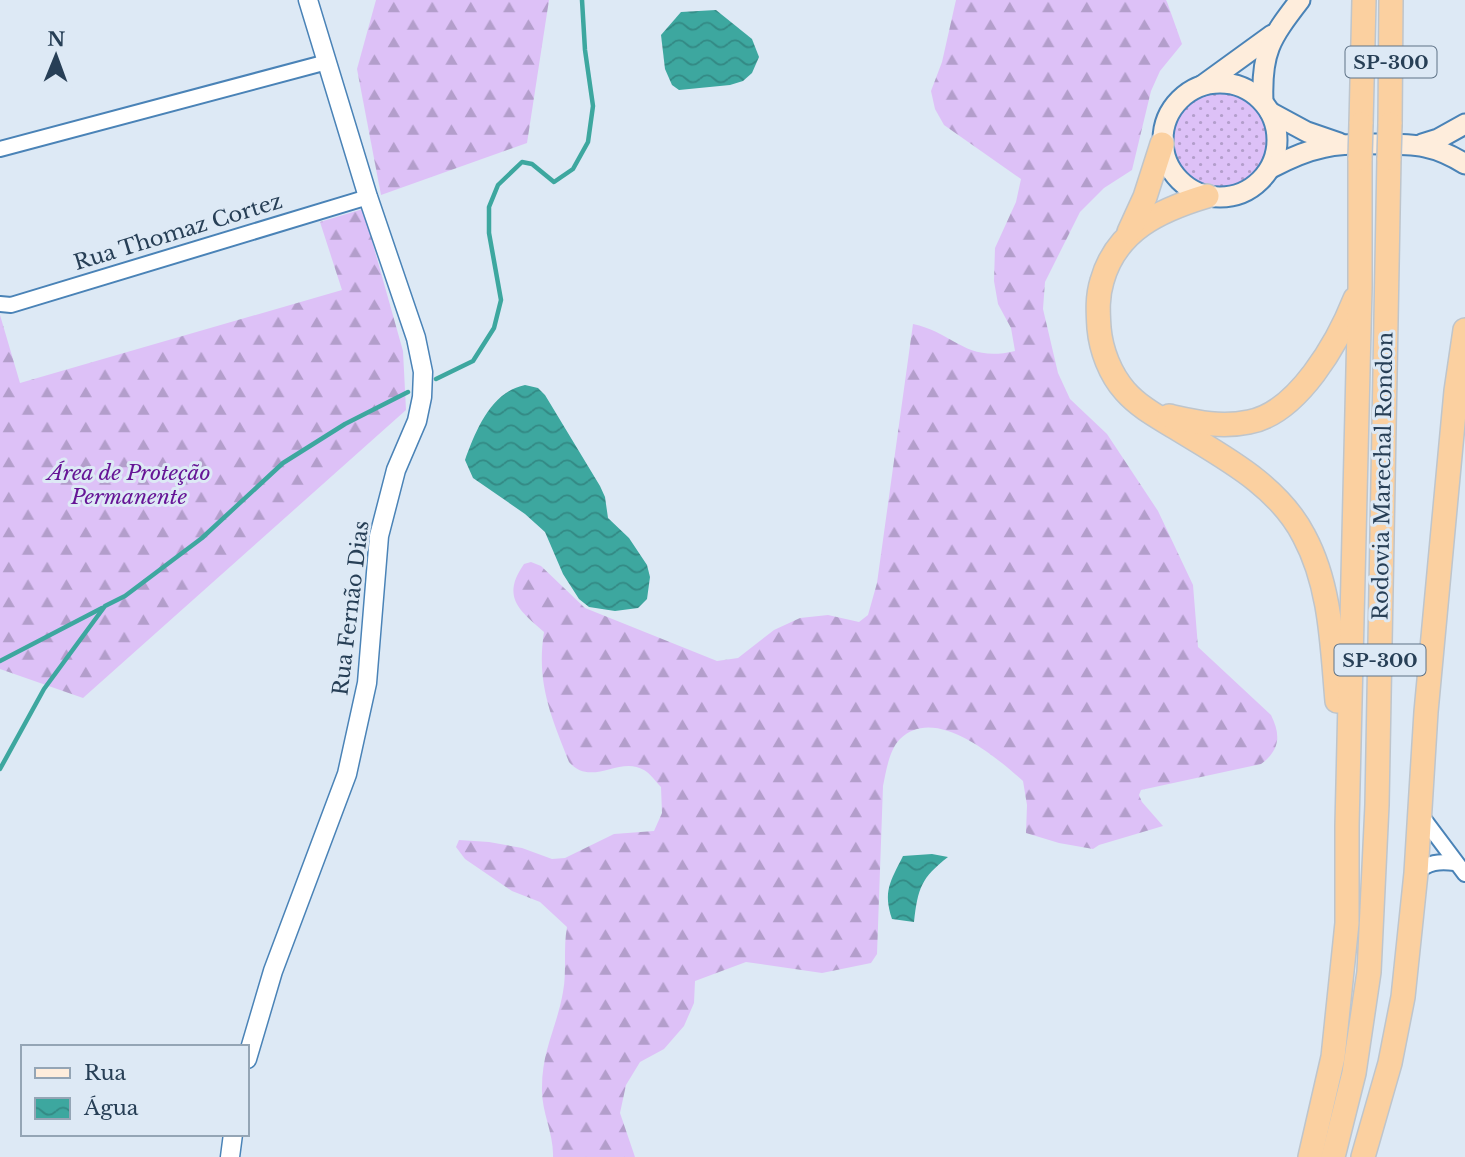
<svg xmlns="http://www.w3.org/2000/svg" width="1465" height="1157" font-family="'Libre Baskerville',serif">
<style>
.grass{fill:url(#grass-dots)}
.forest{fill:url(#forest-firs)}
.water{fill:url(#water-waves)}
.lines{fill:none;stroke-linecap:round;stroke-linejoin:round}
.stream{stroke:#3da79f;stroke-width:4.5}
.minor-casing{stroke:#4a83b7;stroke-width:18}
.tertiary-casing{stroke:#4a83b7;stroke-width:21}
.secondary-casing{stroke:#4a83b7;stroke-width:23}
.trunk-casing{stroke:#bec5cc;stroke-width:26}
.minor{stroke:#fff;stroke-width:14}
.tertiary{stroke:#fff;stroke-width:18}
.secondary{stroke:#feeddc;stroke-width:19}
.trunk{stroke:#fbd0a0;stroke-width:23}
.trunk-bridge-casing{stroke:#bec5cc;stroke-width:26;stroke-linecap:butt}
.trunk-bridge{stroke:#fbd0a0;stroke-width:23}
.labels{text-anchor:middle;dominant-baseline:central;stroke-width:6;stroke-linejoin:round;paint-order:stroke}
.shield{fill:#dde9f5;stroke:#5e7286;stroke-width:2}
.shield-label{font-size:19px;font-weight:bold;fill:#273f56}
.street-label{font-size:21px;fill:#273f56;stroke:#dde9f5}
.park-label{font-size:21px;font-style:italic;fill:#661596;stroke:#dde9f5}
</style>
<defs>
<pattern id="grass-dots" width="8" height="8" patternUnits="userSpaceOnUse" patternTransform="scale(1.75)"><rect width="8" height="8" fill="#ddc1f7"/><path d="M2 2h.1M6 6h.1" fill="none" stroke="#b39ecb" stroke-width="1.8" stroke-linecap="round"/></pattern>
<pattern id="forest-firs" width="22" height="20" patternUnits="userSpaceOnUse" patternTransform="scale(1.75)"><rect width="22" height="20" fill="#ddc1f7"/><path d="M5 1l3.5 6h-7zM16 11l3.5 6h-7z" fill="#b39ecb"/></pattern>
<pattern id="water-waves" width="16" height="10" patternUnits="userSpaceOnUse" patternTransform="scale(1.75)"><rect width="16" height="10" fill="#3da79f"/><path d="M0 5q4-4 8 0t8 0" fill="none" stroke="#338984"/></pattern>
</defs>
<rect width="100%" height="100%" fill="#dde9f5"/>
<!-- grass -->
<circle class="grass" cx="1220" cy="140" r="49"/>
<!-- forest -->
<g class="forest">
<path d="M376,0H549L527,143L381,195L357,69Z"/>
<path d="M956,0H1166L1167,2L1182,44L1160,71L1151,91L1132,170L1104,188L1080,212L1045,282L1043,309L1058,373L1070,399L1107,434L1158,511L1193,585L1198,647L1271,715C1281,735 1280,750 1261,764L1141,790L1139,795L1142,802L1163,826L1099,845L1093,849L1059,843L1026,833L1027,805L1023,781C996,757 935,704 900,739C889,750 886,772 883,786L877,954L871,963L822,973L746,962L695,981L694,1003L684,1026L664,1049L640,1062L626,1085L620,1113L635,1157H553C554,1133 541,1112 542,1087C542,1050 557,1027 563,992C567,971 563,948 567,927L540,902L512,891L465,859L456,847L459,840L489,842L522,848L552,859L565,858L614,834L654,831L662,813L661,787C656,782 650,773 644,770C619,755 592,788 569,762C551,716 536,683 544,632C519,610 501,597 524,564L531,562L541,566L585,608L717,661L738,658L774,630L800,618L828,615L859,622L868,615L877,583L913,324C955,333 965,363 1015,351L1011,328L998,304L994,281L995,248L1016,202L1021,179L944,125L935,109L931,91L942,62Z"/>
<path d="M363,209L403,351L406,410L83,698L0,669V315L20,383L342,290L320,222Z"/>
</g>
<!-- water -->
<g class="water">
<path d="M716,10L752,39L759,57L752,73L743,81L730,85L679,90L672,85L665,69L661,35L681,12Z"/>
<path d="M525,385L538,388L545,395L600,486L605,497L608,518L629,538L647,565L650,577L647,599L638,608L615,611L589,607L579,599L563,574L545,532L525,514L473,478L465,460C476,430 491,392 525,385Z"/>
<path d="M932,854L948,857C921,878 918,888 914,922L892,919C883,891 890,882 903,856Z"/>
</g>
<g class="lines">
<!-- stream -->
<g class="stream">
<path d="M436,379L473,361L494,328L501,300L489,233V207L498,185L522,162L532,164L554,182L573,169L588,142L593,106L585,50L582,0"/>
<path d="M0,661L102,608"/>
<path d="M0,769L44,689L105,606L125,596L202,538L283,463L345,424L408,392"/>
</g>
<defs>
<g id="minor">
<path d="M0,149L327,62"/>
<path d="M0,304L11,305L368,197"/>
<path d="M1420,814L1465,874"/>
<path d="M1416,873C1428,862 1439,861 1455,863"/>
</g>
<g id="tertiary">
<path d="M247,1059L273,971L347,774L367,683L379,536L396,470L417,421L422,397L423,372L416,338L368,197L308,0"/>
<path d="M230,1157L233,1134"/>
</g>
<g id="secondary">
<circle cx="1220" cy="140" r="57"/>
<path d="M1203,85L1272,35"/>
<path d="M1263,102C1261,52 1270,39 1300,0"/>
<path d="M1270,112L1307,132L1339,143"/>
<path d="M1422,144L1438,139L1465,124"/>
<path d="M1271,168C1312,146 1334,143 1381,144C1416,144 1435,145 1465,164"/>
</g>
<g id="trunk">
<path d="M1361,124L1364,0"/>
<path d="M1390,124L1391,0"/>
<path d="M1207,196C1160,210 1116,230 1102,281C1097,297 1098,312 1099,328C1101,350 1110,374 1125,391C1139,407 1158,417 1176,428C1223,457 1278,485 1304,536C1331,586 1332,646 1337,701"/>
<path d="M1129,232L1145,197L1162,144"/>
<path d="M1169,416C1196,422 1220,428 1249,422C1298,413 1338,342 1355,299"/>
<path d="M1310,1157L1333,1057L1347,923V826L1360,287V158"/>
<path d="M1333,1157L1354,1073L1369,972L1377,805L1389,158"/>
<path d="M1363,1157L1390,1063L1403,997L1416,873L1426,712L1456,391L1465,330"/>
</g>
</defs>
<!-- minor casing -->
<use href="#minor" class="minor-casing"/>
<!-- tertiary casing -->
<use href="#tertiary" class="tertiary-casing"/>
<!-- secondary casing -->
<use href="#secondary" class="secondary-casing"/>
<!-- trunk casing -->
<use href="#trunk" class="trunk-casing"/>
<!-- minor -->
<use href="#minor" class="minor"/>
<!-- tertiary -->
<use href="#tertiary" class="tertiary"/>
<!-- secondary -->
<use href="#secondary" class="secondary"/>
<!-- trunk -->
<use href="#trunk" class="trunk"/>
<defs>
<g id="trunk-bridge">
<path d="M1360,158L1361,124"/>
<path d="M1389,158L1390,124"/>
</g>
</defs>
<!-- trunk-bridge casing -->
<use href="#trunk-bridge" class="trunk-bridge-casing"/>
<!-- trunk-bridge -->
<use href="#trunk-bridge" class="trunk-bridge"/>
</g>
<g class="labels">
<!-- shield labels -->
<g class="shield">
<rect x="1345.5" y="46.5" width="91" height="31" rx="5"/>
<rect x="1334.5" y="644.5" width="91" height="31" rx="5"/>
</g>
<g class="shield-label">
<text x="1391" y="62">SP-300</text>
<text x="1380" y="660">SP-300</text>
</g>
<!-- street labels -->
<g class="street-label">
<text transform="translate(178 232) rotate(-17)">Rua Thomaz Cortez</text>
<text transform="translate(1383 476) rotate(-89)">Rodovia Marechal Rondon</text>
<text transform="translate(351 608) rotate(-83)">Rua Fernão Dias</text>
</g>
<!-- park labels -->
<g class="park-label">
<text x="129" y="473">Área de Proteção<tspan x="129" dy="24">Permanente</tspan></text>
</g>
</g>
<!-- legend -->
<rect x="21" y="1045" width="228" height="91" fill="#dde9f5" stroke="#94a5b5" stroke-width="2"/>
<rect x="35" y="1068" width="35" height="10" fill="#feeddc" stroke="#94a5b5" stroke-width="2"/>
<text x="84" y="1080" font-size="21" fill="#273f56">Rua</text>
<rect x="35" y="1098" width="35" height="21" fill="url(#water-waves)" stroke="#94a5b5" stroke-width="2"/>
<text x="84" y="1115" font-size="21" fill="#273f56">Água</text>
<!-- north arrow -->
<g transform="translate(56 56) rotate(1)" stroke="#dde9f5" stroke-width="5" paint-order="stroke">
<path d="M0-5L12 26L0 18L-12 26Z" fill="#273f56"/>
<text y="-10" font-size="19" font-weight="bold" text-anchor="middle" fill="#273f56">N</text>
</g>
</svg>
